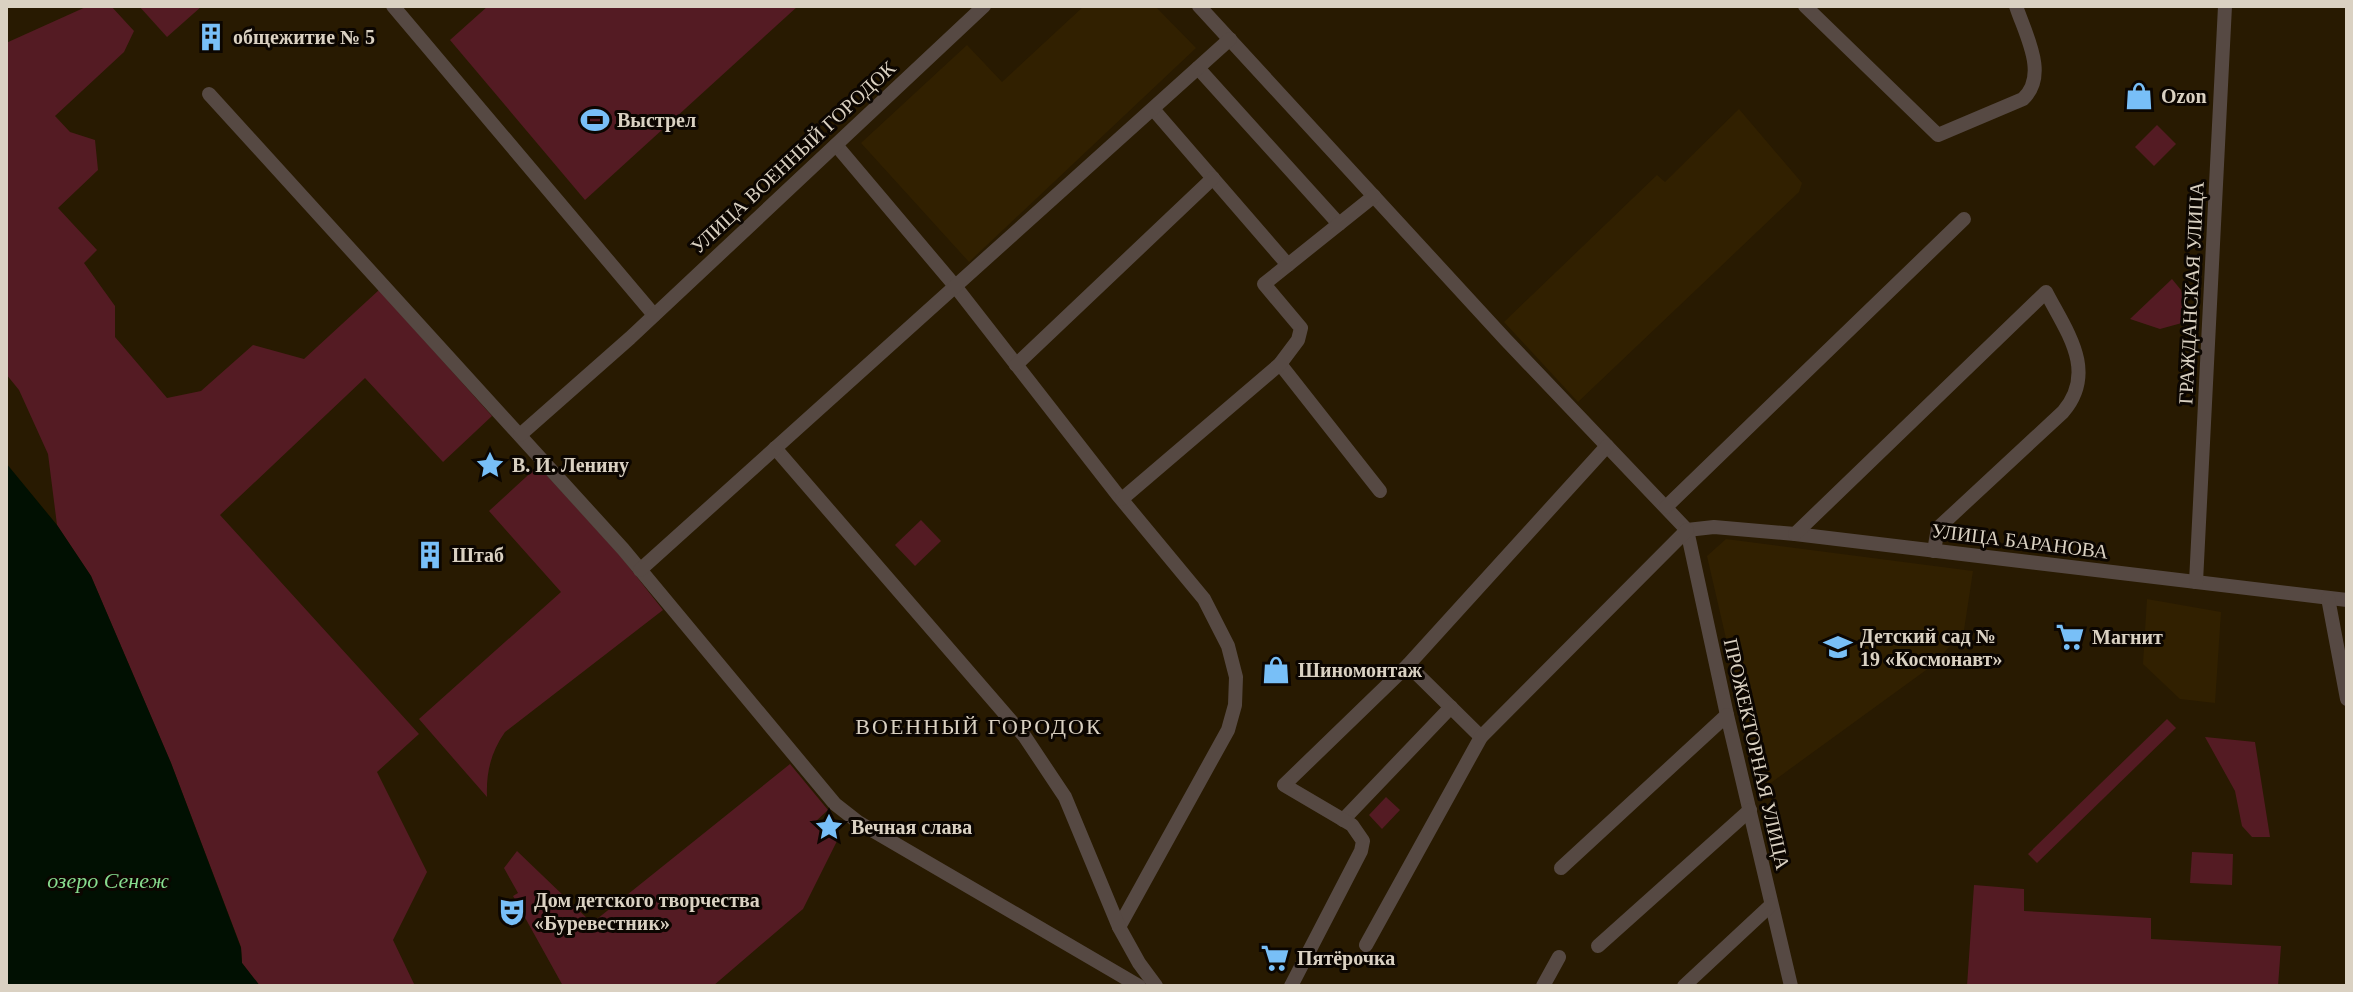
<svg xmlns="http://www.w3.org/2000/svg" width="2353" height="992" font-family="'Times New Roman',serif">
<style>
.built{fill:#312000}
.green{fill:#541b23}
.water{fill:#011002}
.lines{fill:none;stroke-linecap:round;stroke-linejoin:round}
.minor{stroke:#564943;stroke-width:14}
.labels{text-anchor:middle;dominant-baseline:central;stroke-width:6;stroke-linejoin:round;paint-order:stroke}
.poi-label{font-size:20px;font-weight:bold;fill:#dad1c2;stroke:#0c0601;text-anchor:start}
.street-label{font-size:20px;fill:#dad1c2;stroke:#0c0601}
.neighbourhood-label{font-size:22px;letter-spacing:2px;fill:#dad1c2;stroke:#0c0601}
.water-label{font-size:22px;font-style:italic;fill:#87dc8e;stroke:#0c0601}
</style>
<rect width="100%" height="100%" fill="#281a01"/>
<!-- built -->
<g class="built">
<path d="M1084,6H1155L1196,48L969,262L861,143L967,45L1002,82Z"/>
<path d="M1739,109L1802,183L1799,192L1578,402L1504,322L1657,175L1665,182Z"/>
<path d="M1726,539L1973,571L1964,630L1933,665L1761,790L1707,556Z"/>
<path d="M2147,599L2221,612L2215,703L2180,699L2143,664Z"/>
</g>
<!-- green -->
<g class="green">
<path d="M88,6H111L134,31L124,52L55,116L70,132L95,140L98,170L58,208L97,250L84,263L115,306V337L167,398L201,391L253,345L304,359L379,290L492,416L443,462L365,378L220,515L419,734L377,772L427,872L393,940L415,986H260L242,963L241,947L171,763L91,576L57,525L48,454L19,390L6,374V43Z"/>
<path d="M139,6H202L167,37Z"/>
<path d="M488,6H798L585,200L450,40Z"/>
<path d="M2157,125L2176,144L2154,166L2135,147Z"/>
<path d="M2172,279L2181,290L2189,321L2160,329L2130,319Z"/>
<path d="M538,466L618,553L663,610L505,732C491,752 486,772 487,797L419,719L561,592L489,511Z"/>
<path d="M921,520L941,541L915,566L895,545Z"/>
<path d="M2167,719L2176,728L2037,863L2028,854Z"/>
<path d="M2205,737L2255,742L2270,837H2252L2242,826L2235,791Z"/>
<path d="M790,764L828,810L814,823L837,841L803,909L713,986H563L513,896L518,893L504,868L517,851L592,923Z"/>
<path d="M1386,797L1400,810L1382,829L1369,815Z"/>
<path d="M2192,852L2233,854L2232,885L2190,883Z"/>
<path d="M1974,885L2024,889V911L2151,918V939L2281,946L2278,986H1967Z"/>
</g>
<!-- water -->
<path class="water" d="M6,463L57,525L91,576L171,763L241,948L242,963L260,986H6Z"/>
<g class="lines">
<!-- minor -->
<g class="minor">
<path d="M393,6L654,315"/>
<path d="M1199,6L1506,340L1687,530"/>
<path d="M1805,6L1938,135L2023,99C2049,75 2025,34 2016,6"/>
<path d="M1198,68L1339,224"/>
<path d="M209,94L623,549L835,804L858,822L1139,986"/>
<path d="M1153,109L1288,265"/>
<path d="M836,145L955,286L1117,494L1204,599L1228,646L1236,677L1235,705L1228,730L1119,927"/>
<path d="M1280,364L1380,491"/>
<path d="M1016,365L1213,178"/>
<path d="M520,435L630,338L984,6"/>
<path d="M775,448L1025,737L1065,797L1119,927L1139,963L1156,986"/>
<path d="M1122,499L1280,364L1298,340L1301,328L1264,284L1374,196"/>
<path d="M1666,507L1964,219"/>
<path d="M1687,530L1714,527L1795,534L2347,600"/>
<path d="M1687,530L1727,715L1791,986"/>
<path d="M1795,534L2046,292C2066,331 2098,371 2063,412L1938,528L1934,551"/>
<path d="M640,570L1230,39"/>
<path d="M2196,582L2225,6"/>
<path d="M2328,598L2347,699"/>
<path d="M1408,665L1481,737"/>
<path d="M1343,820L1451,707"/>
<path d="M1561,868L1727,715"/>
<path d="M1366,945L1481,737L1687,530"/>
<path d="M1598,946L1750,810"/>
<path d="M1291,986L1361,851L1363,841L1352,825L1284,785L1408,665L1607,446"/>
<path d="M1543,986L1559,957"/>
<path d="M1684,986L1771,905"/>
</g>
</g>
<!-- icons -->
<defs>
<symbol id="building-bare" viewBox="-9 -9 18 18"><path d="M-4-6H4V6H1V3H-1V6H-4ZM-2.5-4.3h1.7v1.8h-1.7ZM.8-4.3h1.7v1.8H.8ZM-2.5-1h1.7V.8h-1.7ZM.8-1h1.7V.8H.8Z" fill="#78bff7" stroke="#0c0601" stroke-width="2.5" paint-order="stroke"/></symbol>
<symbol id="shop-bare" viewBox="-9 -9 18 18"><path d="M-5-2.5h2.3a2.7 3.5 0 0 1 5.4 0H5L5.5 6h-11ZM-1.5-2.5h3a1.5 2.3 0 0 0-3 0Z" fill="#78bff7" stroke="#0c0601" stroke-width="2.5" paint-order="stroke"/></symbol>
<symbol id="stadium-bare" viewBox="-9 -9 18 18"><path d="M0-5a6.5 5 0 1 0 0 10a6.5 5 0 1 0 0-10ZM-3.5-1.8h7v3.6h-7Z" fill="#78bff7" stroke="#0c0601" stroke-width="2.5" paint-order="stroke"/></symbol>
<symbol id="sight-bare" viewBox="-9 -9 18 18"><path d="M0-6L1.8-2.2L6-1.7L2.9 1.2L3.7 5.4L0 3.3L-3.7 5.4L-2.9 1.2L-6-1.7L-1.8-2.2Z" fill="#78bff7" stroke="#0c0601" stroke-width="2.5" paint-order="stroke"/></symbol>
<symbol id="supermarket-bare" viewBox="-9 -9 18 18"><path d="M-6-5.5h2.5l.6 2H6L4.5 2H-2.5L-4.4-4H-6ZM-1.5 3.2a1.3 1.3 0 1 0 .1 0ZM3 3.2a1.3 1.3 0 1 0 .1 0Z" fill="#78bff7" stroke="#0c0601" stroke-width="2.5" paint-order="stroke"/></symbol>
<symbol id="school-bare" viewBox="-9 -9 18 18"><path d="M0-5L7-2L0 1L-7-2ZM-4 1L0 2.5L4 1V4Q0 6-4 4Z" fill="#78bff7" stroke="#0c0601" stroke-width="2.5" paint-order="stroke"/></symbol>
<symbol id="theatre-bare" viewBox="-9 -9 18 18"><path d="M-5-5.5Q0-4 5-5.5V0Q5 5 0 6Q-5 5-5 0ZM-3.3-2.5H-1v1.5H-3.3ZM1-2.5H3.3v1.5H1ZM-2.8 1Q0 5.5 2.8 1Z" fill="#78bff7" stroke="#0c0601" stroke-width="2.5" paint-order="stroke"/></symbol>
</defs>
<g fill-rule="evenodd">
<use href="#building-bare" x="191" y="17" width="40" height="40"/>
<use href="#shop-bare" x="2119" y="76" width="40" height="40"/>
<use href="#stadium-bare" x="575" y="100" width="40" height="40"/>
<use href="#sight-bare" x="470" y="445" width="40" height="40"/>
<use href="#building-bare" x="410" y="535" width="40" height="40"/>
<use href="#supermarket-bare" x="2050" y="617" width="40" height="40"/>
<use href="#school-bare" x="1818" y="627" width="40" height="40"/>
<use href="#shop-bare" x="1256" y="650" width="40" height="40"/>
<use href="#sight-bare" x="809" y="807" width="40" height="40"/>
<use href="#theatre-bare" x="492" y="892" width="40" height="40"/>
<use href="#supermarket-bare" x="1255" y="938" width="40" height="40"/>
</g>
<g class="labels">
<!-- poi labels -->
<g class="poi-label">
<text x="233" y="37">общежитие № 5</text>
<text x="2161" y="96">Ozon</text>
<text x="617" y="120">Выстрел</text>
<text x="512" y="465">В. И. Ленину</text>
<text x="452" y="555">Штаб</text>
<text x="1860" y="636">Детский сад №<tspan x="1860" dy="23">19 «Космонавт»</tspan></text>
<text x="2092" y="637">Магнит</text>
<text x="1298" y="670">Шиномонтаж</text>
<text x="851" y="827">Вечная слава</text>
<text x="534" y="900">Дом детского творчества<tspan x="534" dy="23">«Буревестник»</tspan></text>
<text x="1297" y="958">Пятёрочка</text>
</g>
<!-- street labels -->
<g class="street-label">
<text transform="translate(793 157) rotate(-43)">УЛИЦА ВОЕННЫЙ ГОРОДОК</text>
<text transform="translate(2191 293) rotate(-87)">ГРАЖДАНСКАЯ УЛИЦА</text>
<text transform="translate(2020 541) rotate(7)">УЛИЦА БАРАНОВА</text>
<text transform="translate(1757 754) rotate(77)">ПРОЖЕКТОРНАЯ УЛИЦА</text>
</g>
<!-- neighbourhood labels -->
<g class="neighbourhood-label">
<text x="979" y="726">ВОЕННЫЙ ГОРОДОК</text>
</g>
<!-- water labels -->
<g class="water-label">
<text x="108" y="880">озеро Сенеж</text>
</g>
</g>
<!-- border -->
<rect width="2353" height="992" fill="none" stroke="#dad1c2" stroke-width="16"/>
</svg>
